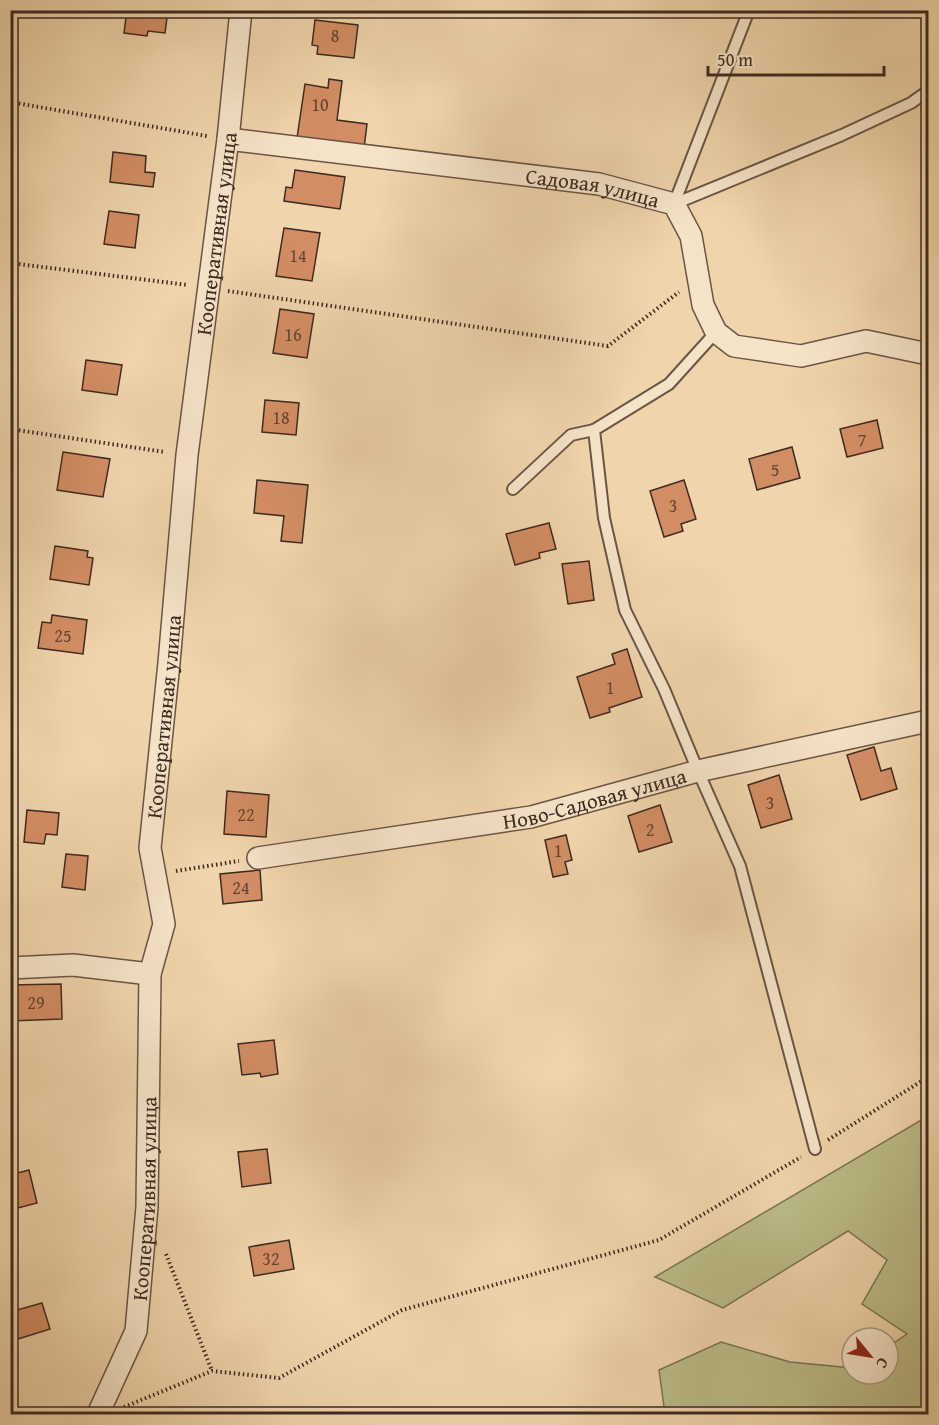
<svg xmlns="http://www.w3.org/2000/svg" width="939" height="1425" font-family="'Gentium Book Plus',serif">
<style>
.green{fill:#bbbc88;stroke:#7c7454;stroke-width:1.5}
.building{fill:#d38d64;stroke:#3d2b21;stroke-width:1.5}
.lines{fill:none;stroke-linecap:round;stroke-linejoin:round}
.lane-casing{stroke:#6a5544;stroke-width:14}
.street-casing{stroke:#6a5544;stroke-width:24}
.path{stroke:#3d2b21;stroke-width:4;stroke-dasharray:1.5 3;stroke-linecap:butt}
.lane{stroke:#f5e3c8;stroke-width:10}
.street{stroke:#f5e3c8;stroke-width:21}
.labels{text-anchor:middle;dominant-baseline:central;stroke-width:4.5;stroke-linejoin:round;paint-order:stroke}
.number-label{font-size:18px;fill:#624432}
.street-label{font-size:21px;fill:#3d2b21;stroke:#f5e3c8}
</style>
<rect width="100%" height="100%" fill="#f0d4ab"/>
<filter id="stains"><feTurbulence type="fractalNoise" baseFrequency=".00333" numOctaves="4"/><feColorMatrix values="0 0 0 0 .2 0 0 0 0 .09 0 0 0 0 .02 0 0 0 .5 -.17"/></filter>
<radialGradient id="worn" r=".72"><stop offset=".6" stop-color="#630" stop-opacity="0"/><stop offset="1" stop-color="#630" stop-opacity=".3"/></radialGradient>
<!-- green -->
<path class="green" d="M928,1116V1414H665L659,1370L721,1342L790,1362L852,1368V1374H888V1347L907,1334L862,1304L887,1260L848,1231L723,1308L655,1277Z"/>
<!-- building -->
<g class="building">
<path d="M127,10H168L165,33L148,31L147,36L124,33Z"/>
<path d="M315,20L358,25L354,58L317,54L318,46L312,45Z"/>
<path d="M329,79L342,81L337,120L367,124L364,148L297,138L305,84L328,88Z"/>
<path d="M113,152L146,156L145,172L155,173L153,187L110,182Z"/>
<path d="M295,170L345,177L340,209L284,201L286,187L292,188Z"/>
<path d="M109,211L139,215L135,248L104,244Z"/>
<path d="M284,228L320,233L312,281L276,276Z"/>
<path d="M280,309L314,314L307,358L273,353Z"/>
<path d="M86,360L122,365L117,395L82,390Z"/>
<path d="M265,400L299,403L296,435L262,432Z"/>
<path d="M877,420L883,448L847,457L840,429Z"/>
<path d="M792,447L800,478L757,490L749,459Z"/>
<path d="M63,452L110,459L103,497L57,490Z"/>
<path d="M257,480L308,485L302,543L281,541L284,516L254,513Z"/>
<path d="M684,480L696,519L681,524L683,531L664,537L650,491Z"/>
<path d="M549,523L556,549L539,553L540,558L515,565L506,534Z"/>
<path d="M55,546L88,551L87,557L93,558L89,585L50,579Z"/>
<path d="M589,561L594,600L568,604L562,564Z"/>
<path d="M52,615L87,620L83,654L38,648L42,622L51,623Z"/>
<path d="M627,649L642,697L609,708L610,712L590,718L577,677L615,664L612,654Z"/>
<path d="M874,747L881,771L891,768L897,789L861,800L847,755Z"/>
<path d="M779,775L792,819L761,828L748,785Z"/>
<path d="M227,791L269,795L266,837L224,834Z"/>
<path d="M660,805L672,842L639,852L628,816Z"/>
<path d="M27,810L59,813L57,835L46,834L44,844L24,842Z"/>
<path d="M566,835L572,860L565,862L568,874L553,877L545,840Z"/>
<path d="M66,854L88,856L85,890L62,887Z"/>
<path d="M260,870L262,900L223,904L220,874Z"/>
<path d="M61,984L62,1019L10,1021V985Z"/>
<path d="M274,1040L278,1074L261,1077L260,1073L242,1075L238,1044Z"/>
<path d="M267,1149L271,1183L242,1187L238,1152Z"/>
<path d="M29,1170L37,1203L10,1210V1175Z"/>
<path d="M289,1240L294,1269L254,1276L249,1247Z"/>
<path d="M42,1303L50,1329L18,1339L10,1312Z"/>
</g>
<g class="lines">
<defs>
<g id="lane">
<path d="M674,204L842,135L911,103L928,91"/>
<path d="M674,204L749,10"/>
<path d="M716,332L669,384L594,430L604,518L625,610L664,689L698,771L740,866L815,1149"/>
<path d="M513,489L571,435L594,430"/>
</g>
<g id="street">
<path id="s1" d="M228,139L599,184L674,204L691,236L703,305L716,332L734,346L801,356L866,341L928,354"/>
<path id="s2" d="M258,858L531,817L698,771L928,721"/>
<path d="M10,968L73,965L150,974"/>
<path id="s3" d="M98,1414L136,1331L147,1207L150,974L164,924L150,848L169,663L187,455L228,139L241,10"/>
</g>
</defs>
<!-- lane casing -->
<use href="#lane" class="lane-casing"/>
<!-- street casing -->
<use href="#street" class="street-casing"/>
<!-- path -->
<g class="path">
<path d="M10,102L207,136"/>
<path d="M10,263L188,285"/>
<path d="M228,291L608,346L679,292"/>
<path d="M10,429L165,452"/>
<path d="M176,871L239,861"/>
<path d="M828,1140L928,1077"/>
<path d="M166,1254L212,1371"/>
<path d="M124,1407L212,1371L279,1378L402,1310L659,1240L801,1157"/>
</g>
<!-- lane -->
<use href="#lane" class="lane"/>
<!-- street -->
<use href="#street" class="street"/>
</g>
<g class="labels">
<!-- number labels -->
<g class="number-label">
<text x="335" y="35">8</text>
<text x="320" y="104">10</text>
<text x="298" y="255">14</text>
<text x="293" y="334">16</text>
<text x="281" y="417">18</text>
<text x="862" y="439">7</text>
<text x="775" y="469">5</text>
<text x="673" y="505">3</text>
<text x="63" y="635">25</text>
<text x="610" y="687">1</text>
<text x="770" y="802">3</text>
<text x="246" y="814">22</text>
<text x="650" y="829">2</text>
<text x="558" y="850">1</text>
<text x="241" y="887">24</text>
<text x="36" y="1002">29</text>
<text x="271" y="1258">32</text>
</g>
<!-- street labels -->
<g class="street-label">
<text stroke="none"><textPath href="#s1" startOffset="368">Садовая улица</textPath></text>
<text stroke="none"><textPath href="#s3" startOffset="1196">Кооперативная улица</textPath></text>
<text stroke="none"><textPath href="#s3" startOffset="710">Кооперативная улица</textPath></text>
<text stroke="none"><textPath href="#s2" startOffset="342">Ново-Садовая улица</textPath></text>
<text stroke="none"><textPath href="#s3" startOffset="224">Кооперативная улица</textPath></text>
</g>
</g>
<!-- margin -->
<rect width="939" height="1425" fill="none" stroke="#f0d4ab" stroke-width="36"/>
<rect x="12" y="12" width="915" height="1401" fill="none" stroke="#3d2b21" stroke-width="3"/>
<rect x="18" y="18" width="903" height="1389" fill="none" stroke="#3d2b21" stroke-width="1.5"/>
<!-- north arrow -->
<g transform="translate(870 1356) rotate(120)"><circle r="28" fill="#f5e3c8" stroke="#ab9985" stroke-width="1.5"/>
<path d="M0-4.5L10 22L0 15L-10 22Z" fill="#8f2418"/>
<text y="-9" font-size="16" font-weight="bold" text-anchor="middle" fill="#3d2b21">С</text>
</g>
<!-- scale -->
<path d="M708 66v9h176v-9" fill="none" stroke="#3d2b21" stroke-width="3"/>
<text x="717" y="66" font-size="18" fill="#3d2b21" stroke="#f5e3c8" stroke-width="4.5" paint-order="stroke">50 m</text>
<rect width="100%" height="100%" filter="url(#stains)"/>
<rect width="100%" height="100%" fill="url(#worn)"/>
</svg>
